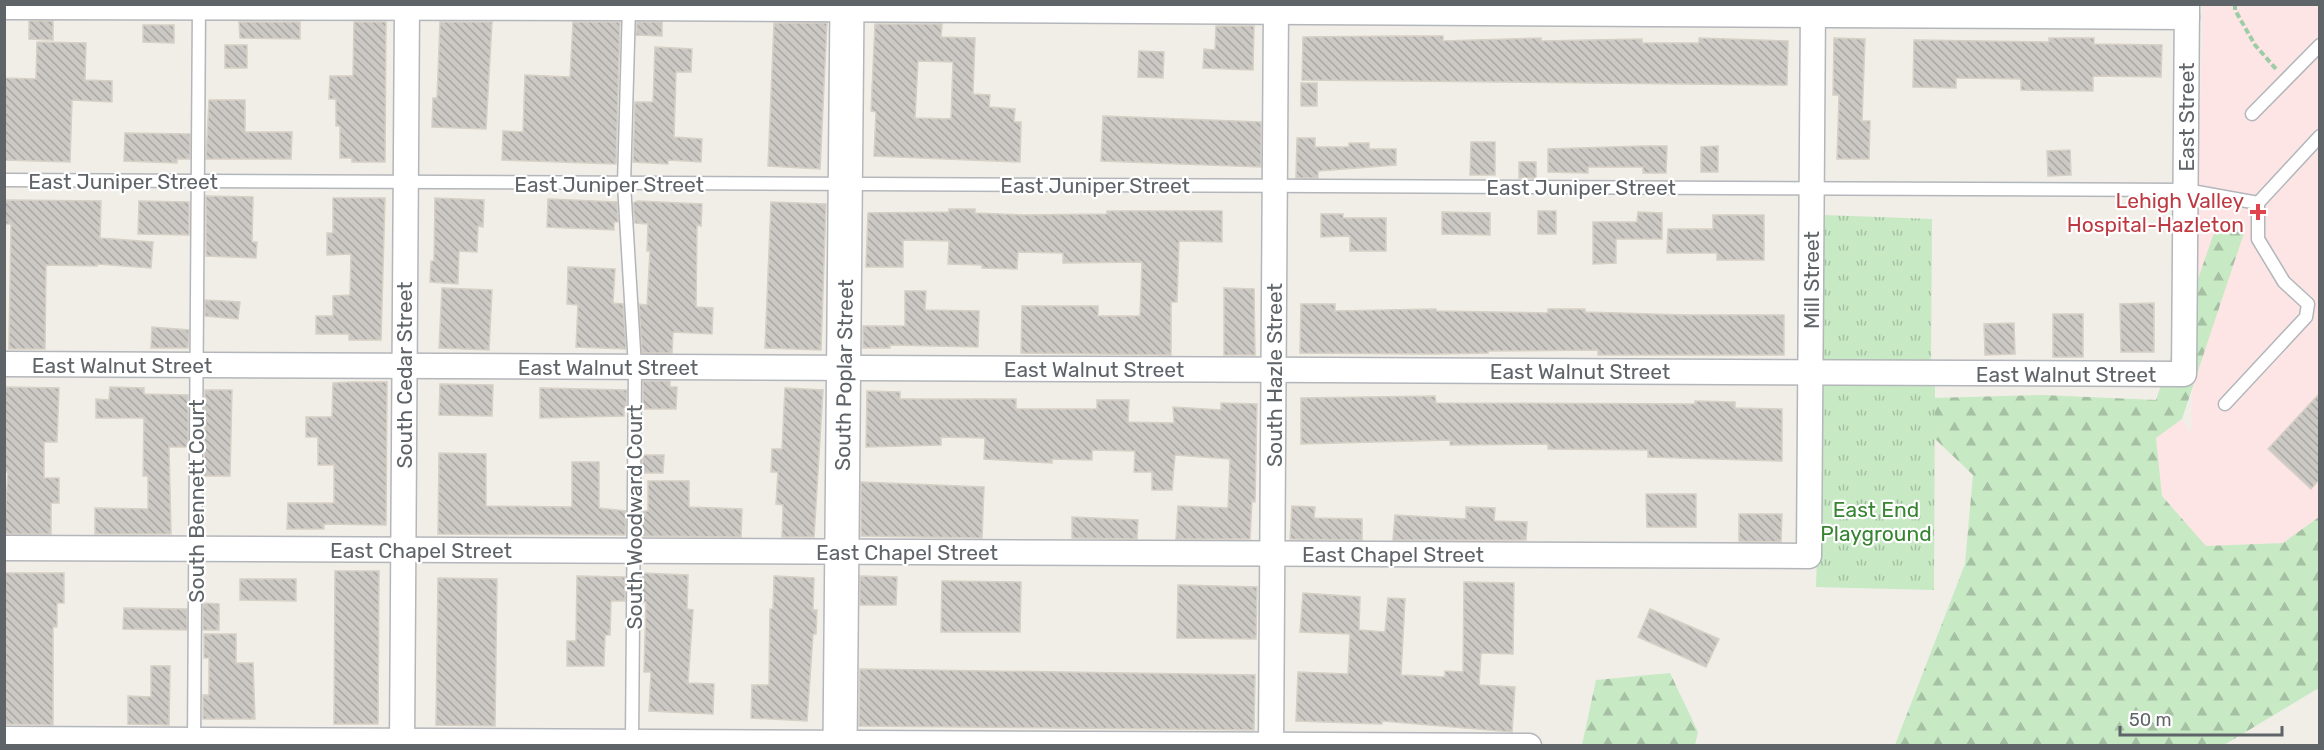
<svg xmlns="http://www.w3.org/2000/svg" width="2324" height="750" font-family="Rubik,sans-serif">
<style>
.medical{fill:#fde5e5}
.forest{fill:url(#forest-firs)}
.park{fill:url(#park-tufts)}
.building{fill:url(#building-back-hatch);stroke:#d6d0c5;stroke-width:1.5;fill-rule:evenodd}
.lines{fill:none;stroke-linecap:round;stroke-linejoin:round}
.lane-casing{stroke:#b3b6ba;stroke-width:15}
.street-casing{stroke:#b3b6ba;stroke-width:27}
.secondary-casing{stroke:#b4b8bc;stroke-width:36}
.path{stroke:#9dcda6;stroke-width:4;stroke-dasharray:6 3;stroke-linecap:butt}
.lane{stroke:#fff;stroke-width:12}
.street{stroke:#fff;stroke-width:24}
.secondary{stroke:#fff;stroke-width:33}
.health-dot{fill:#e0444e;stroke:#fff;stroke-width:2}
.labels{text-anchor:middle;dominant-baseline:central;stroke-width:4.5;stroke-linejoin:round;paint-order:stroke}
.street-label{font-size:21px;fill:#5f6468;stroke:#fff}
.health-label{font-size:21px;fill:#be3a42;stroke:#fff;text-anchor:end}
.park-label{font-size:21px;fill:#368331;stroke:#fff}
</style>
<defs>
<pattern id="forest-firs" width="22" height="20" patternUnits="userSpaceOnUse" patternTransform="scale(1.5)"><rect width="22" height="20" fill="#c7e9c4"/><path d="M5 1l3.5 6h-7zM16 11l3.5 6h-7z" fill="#a5c0a3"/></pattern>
<pattern id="park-tufts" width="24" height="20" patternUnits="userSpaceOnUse" patternTransform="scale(1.5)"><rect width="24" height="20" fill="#c7e9c4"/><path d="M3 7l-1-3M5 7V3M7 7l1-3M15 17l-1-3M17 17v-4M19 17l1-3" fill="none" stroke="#a5c0a3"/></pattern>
<pattern id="building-back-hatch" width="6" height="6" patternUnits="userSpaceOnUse" patternTransform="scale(1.5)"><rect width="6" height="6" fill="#ccc9c5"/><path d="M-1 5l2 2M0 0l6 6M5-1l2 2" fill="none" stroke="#a9a7a4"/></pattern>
</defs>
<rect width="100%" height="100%" fill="#f1eee8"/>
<!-- medical -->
<path class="medical" d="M2203,5H2319V517L2283,543L2206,546L2162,496L2156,438L2182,419L2191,435Z"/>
<!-- forest -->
<g class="forest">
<path d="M2216,227L2244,233L2182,419L2156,438L2162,496L2206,546L2283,543L2319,517V692L2317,689L2224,745H1895L1965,564L1973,475L1893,399L2042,395L2156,400Z"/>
<path d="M1670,673L1698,732L1695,745H1582L1596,680Z"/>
</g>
<!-- park -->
<g class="park">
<path d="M1824,215L1932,219L1931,363L1820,362Z"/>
<path d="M1935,385L1934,590L1816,587L1822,386Z"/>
</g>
<!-- building -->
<g class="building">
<path d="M29,21H53V40L29,39Z"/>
<path d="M239,22H300V39L240,38Z"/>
<path d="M354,22H386L385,162H352V158H340V126H336V99H329L330,76H353Z"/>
<path d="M440,22H492L486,129L432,127L433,98H437Z"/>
<path d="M573,22H620L616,164L502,160L503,131L523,132L525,75L570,77Z"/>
<path d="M637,22H662V36L636,35Z"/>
<path d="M774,23H827L820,169L768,166Z"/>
<path d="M875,24H942L941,37L975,38L973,94L990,95L989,107L1015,109L1014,122H1021L1020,162L874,156L876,112L871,111ZM918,61L953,62L951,119L915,118Z"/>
<path d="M143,25H174V43L143,42Z"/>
<path d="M1216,26H1254L1253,70L1203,68L1204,49L1215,50Z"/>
<path d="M1403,36H1443V41L1541,38V41L1642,39V43H1699V38L1788,41L1787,85L1302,80L1303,37Z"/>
<path d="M1834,38L1865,39L1862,121H1870L1869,159H1837L1839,95H1833Z"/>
<path d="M2049,38H2094V44L2162,45L2161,77L2093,76V91L2021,90V79L1956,78V88L1913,87L1914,40L2049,42Z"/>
<path d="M37,42L86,43L85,80L112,81V102L72,100L70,162L4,160L5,78L36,79Z"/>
<rect x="225" y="45" width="22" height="23"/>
<path d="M655,47L692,49L691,72H676L674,137L702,139L701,162L668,160V164L633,162L635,102H653Z"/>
<path d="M1139,51L1164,52L1163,78L1138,77Z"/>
<rect x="1301" y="83" width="16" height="23"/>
<path d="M209,100H245V132H292L291,159H206Z"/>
<path d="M1103,116L1261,122V167L1101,161Z"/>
<path d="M125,133L190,134V159H177V163L124,161Z"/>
<path d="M1297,138H1315V147H1349V143H1369V149H1396V165L1318,171V178H1296Z"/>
<path d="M1471,142H1495V175H1470Z"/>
<path d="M1643,146H1667L1666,173H1643V167H1588V173L1548,172V149Z"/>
<path d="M1718,146V172H1701V147Z"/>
<path d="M2070,150L2071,175L2048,176L2047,151Z"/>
<rect x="1519" y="162" width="17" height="16"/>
<path d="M206,196L253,197L252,242H257L256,258L206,256Z"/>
<path d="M333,198H385L381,340H349V334H316V316H333V296L350,295L351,254L327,255V233H333Z"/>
<path d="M435,198L484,200L483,227L478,226L477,252L459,251L458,284L430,282L431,261H434Z"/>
<path d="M548,199L617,202L618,222H614V230L547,227Z"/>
<path d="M4,200L101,201L100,238L153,242L151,268L97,264V266L46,265L45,349H9L11,224H4Z"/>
<path d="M139,201L189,202V235L138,234Z"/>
<path d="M638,201L702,204L701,226L697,225L696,307L713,308L712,334L673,332L672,353H642L639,304L647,305L650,251H647L648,224L635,223L633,203Z"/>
<path d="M771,202L826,204L821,350L765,348Z"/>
<path d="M949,209H975V213L1024,215L1107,214V211H1222V242L1179,241L1177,302H1171V355L1021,353L1022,306H1098V316H1140L1142,262L1063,263V253L1018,252L1017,269L982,268V265L948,264L949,241L903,240V267H866L868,213L949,212Z"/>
<rect x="1538" y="211" width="18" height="23"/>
<path d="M1442,212L1490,213V235L1442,234Z"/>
<path d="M1638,212L1662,213V239H1616V263L1593,264V222H1637Z"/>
<path d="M1321,214H1343V218H1386V251H1350V236L1321,237Z"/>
<path d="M1713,215H1764V260H1717V253H1667L1668,229H1713Z"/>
<path d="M568,267L615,269L613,303L623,304L626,349L576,347L578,305L567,304Z"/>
<path d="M442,288L492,290L489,350L439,348Z"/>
<path d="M1224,288L1254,289L1255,355H1224Z"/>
<path d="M905,291H926L925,310L979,311L978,347L890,345V348H863V326H905Z"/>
<path d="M205,300L240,302L238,319L205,316Z"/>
<path d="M2154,303V352H2121L2120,304Z"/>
<path d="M1301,304H1335V311L1436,309V311L1548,313V309H1585V312L1685,315H1784V355H1598V350L1488,351V353L1436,354L1300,353Z"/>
<rect x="2053" y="314" width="30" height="43"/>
<path d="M2014,323L2015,354L1985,355L1984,324Z"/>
<path d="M152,327L189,330L188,348H151Z"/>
<path d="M643,381H670V387H677L676,409H643Z"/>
<path d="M353,382H387L386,525L324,524V529H287L288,503H334V465H318V437H306V417H332L333,383Z"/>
<path d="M440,384L493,385L492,416L439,415Z"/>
<path d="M4,387L59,388L57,442H44V478H59V503H51V534H4L8,472H4Z"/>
<path d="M110,387L144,388V394L188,395V447H169L171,534H95V508L148,509V476H143L144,418H96V399L109,400Z"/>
<path d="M540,388L627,390L626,408H624V416L540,418Z"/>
<path d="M785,388L823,390L814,537H782L783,505L776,504L778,472H771L772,449H782Z"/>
<path d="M205,390H232L230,476H204Z"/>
<path d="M867,391L900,392V399H1016V409H1097V400H1129L1128,422L1174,423L1173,407L1221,410V403L1257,404L1255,502L1252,501L1250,539H1176L1178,506L1228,508L1230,459L1175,455L1172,490H1152V472H1134L1135,451L1092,450V460L1052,459V463L984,459L985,438L941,437V445L866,447Z"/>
<path d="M2319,394V480L2311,489L2268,449Z"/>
<path d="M1435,396L1436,403L1695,404V401L1735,402V408L1782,409V461L1648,457V450L1548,449V444L1450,445V440L1301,444V398Z"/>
<path d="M439,453L486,454V506L572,507V462H599V508L626,511L625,535L438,534Z"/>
<path d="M643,455H664L663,473H642Z"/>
<path d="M648,481H689V507L742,509L741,537L642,536V511H648Z"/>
<path d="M861,482L984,487L982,538L861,536Z"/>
<path d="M1646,494H1696V527H1647Z"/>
<path d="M1292,506L1315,507L1314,518L1362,519V540L1290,539Z"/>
<path d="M1466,507L1495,508L1494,521L1527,522L1526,540H1393L1395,515L1466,519Z"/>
<path d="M1739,514H1782L1781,542L1739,541Z"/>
<path d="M1072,517L1138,520L1137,539L1072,538Z"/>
<path d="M335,571H379L378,724H334Z"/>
<path d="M4,573H64V603H57V627H53V725L4,724Z"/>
<path d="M642,573L688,575L687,609L693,610L688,683L714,684L713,714L649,711L651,672H644L646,602H641Z"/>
<path d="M577,576L625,577V601H611L610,635H605L604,666H567V641H576Z"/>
<path d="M774,576L814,578L813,610H817L816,634H813L807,721L751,718L752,685H769L770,609H773Z"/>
<path d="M860,576L897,577L896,605H860Z"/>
<path d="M438,578L497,579L495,726L436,725Z"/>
<path d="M240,579H296V601L240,600Z"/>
<path d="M942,581L1021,582L1020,632H941Z"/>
<path d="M1464,582L1514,583L1513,654L1481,653L1479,685L1515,687L1512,732L1382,721V724L1296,721L1298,672L1348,674L1350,634L1300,632L1303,593L1360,597L1359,630L1385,632L1388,598L1405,599L1401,675L1445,677V671L1463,672Z"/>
<path d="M1178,585L1257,587L1256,639L1177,638Z"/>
<path d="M203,603L219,604V630H203Z"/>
<path d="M124,608L187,609V630L123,629Z"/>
<path d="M1650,609L1719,639L1706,667L1638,637Z"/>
<path d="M204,634H236V663H253L255,719H203V695H209V658H204Z"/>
<path d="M151,666H170L169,725L128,724V696L151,697Z"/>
<path d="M860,669L1255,675L1254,730L859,726Z"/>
</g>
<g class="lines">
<defs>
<g id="lane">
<path d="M629,6L624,184L635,367L632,742"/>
<path d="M2252,114L2320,45"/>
<path d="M4,180L2186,190L2258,203L2320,136"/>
<path d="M2225,404L2306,317L2308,304L2284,282L2258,239V203"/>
<path d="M194,744L199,4"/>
</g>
<g id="street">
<path d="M4,7L629,8L2187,17"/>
<path d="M4,364L2184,374L2187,4"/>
<path d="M4,548L1809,556L1813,4"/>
<path d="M4,739L1529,746"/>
<path d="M402,746L407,4"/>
<path d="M1271,746L1276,4"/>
</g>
<path id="secondary" d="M840,746L847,4"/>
</defs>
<!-- lane casing -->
<use href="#lane" class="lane-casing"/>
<!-- street casing -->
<use href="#street" class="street-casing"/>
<!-- secondary casing -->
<use href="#secondary" class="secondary-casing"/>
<!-- path -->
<path class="path" d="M2235,4V10L2255,45L2276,69"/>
<!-- lane -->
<use href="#lane" class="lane"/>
<!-- street -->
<use href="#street" class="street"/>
<!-- secondary -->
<use href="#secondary" class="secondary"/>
</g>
<!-- markers -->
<path class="health-dot" d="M2255 203h6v6h6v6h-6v6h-6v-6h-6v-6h6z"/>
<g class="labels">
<!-- street labels -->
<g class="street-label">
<text transform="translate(2186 117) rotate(-90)">East Street</text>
<text x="123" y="181">East Juniper Street</text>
<text x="609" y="184">East Juniper Street</text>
<text x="1095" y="185">East Juniper Street</text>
<text x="1581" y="187">East Juniper Street</text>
<text transform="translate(1811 280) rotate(-90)">Mill Street</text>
<text x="122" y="365">East Walnut Street</text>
<text x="608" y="367">East Walnut Street</text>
<text x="1094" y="369">East Walnut Street</text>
<text x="1580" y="371">East Walnut Street</text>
<text x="2066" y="374">East Walnut Street</text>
<text transform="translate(404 375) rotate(-90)">South Cedar Street</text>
<text transform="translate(844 375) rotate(-89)">South Poplar Street</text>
<text transform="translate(1274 375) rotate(-90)">South Hazle Street</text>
<text transform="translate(196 501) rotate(-90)">South Bennett Court</text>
<text transform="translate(634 517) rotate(-90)">South Woodward Court</text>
<text x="421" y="550">East Chapel Street</text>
<text x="907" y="552">East Chapel Street</text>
<text x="1393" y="554">East Chapel Street</text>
</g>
<!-- health labels -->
<g class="health-label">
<text x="2244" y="200">Lehigh Valley<tspan x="2244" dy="24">Hospital-Hazleton</tspan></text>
</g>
<!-- park labels -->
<g class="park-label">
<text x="1876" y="509">East End<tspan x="1876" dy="24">Playground</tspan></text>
</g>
</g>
<!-- border -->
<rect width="2324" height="750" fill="none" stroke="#5f6468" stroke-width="12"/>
<!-- scale -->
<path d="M2120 726v9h162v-9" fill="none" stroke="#5f6468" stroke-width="3"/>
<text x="2129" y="726" font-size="18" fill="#5f6468" stroke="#ffffff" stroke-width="4.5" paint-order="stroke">50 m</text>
</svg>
